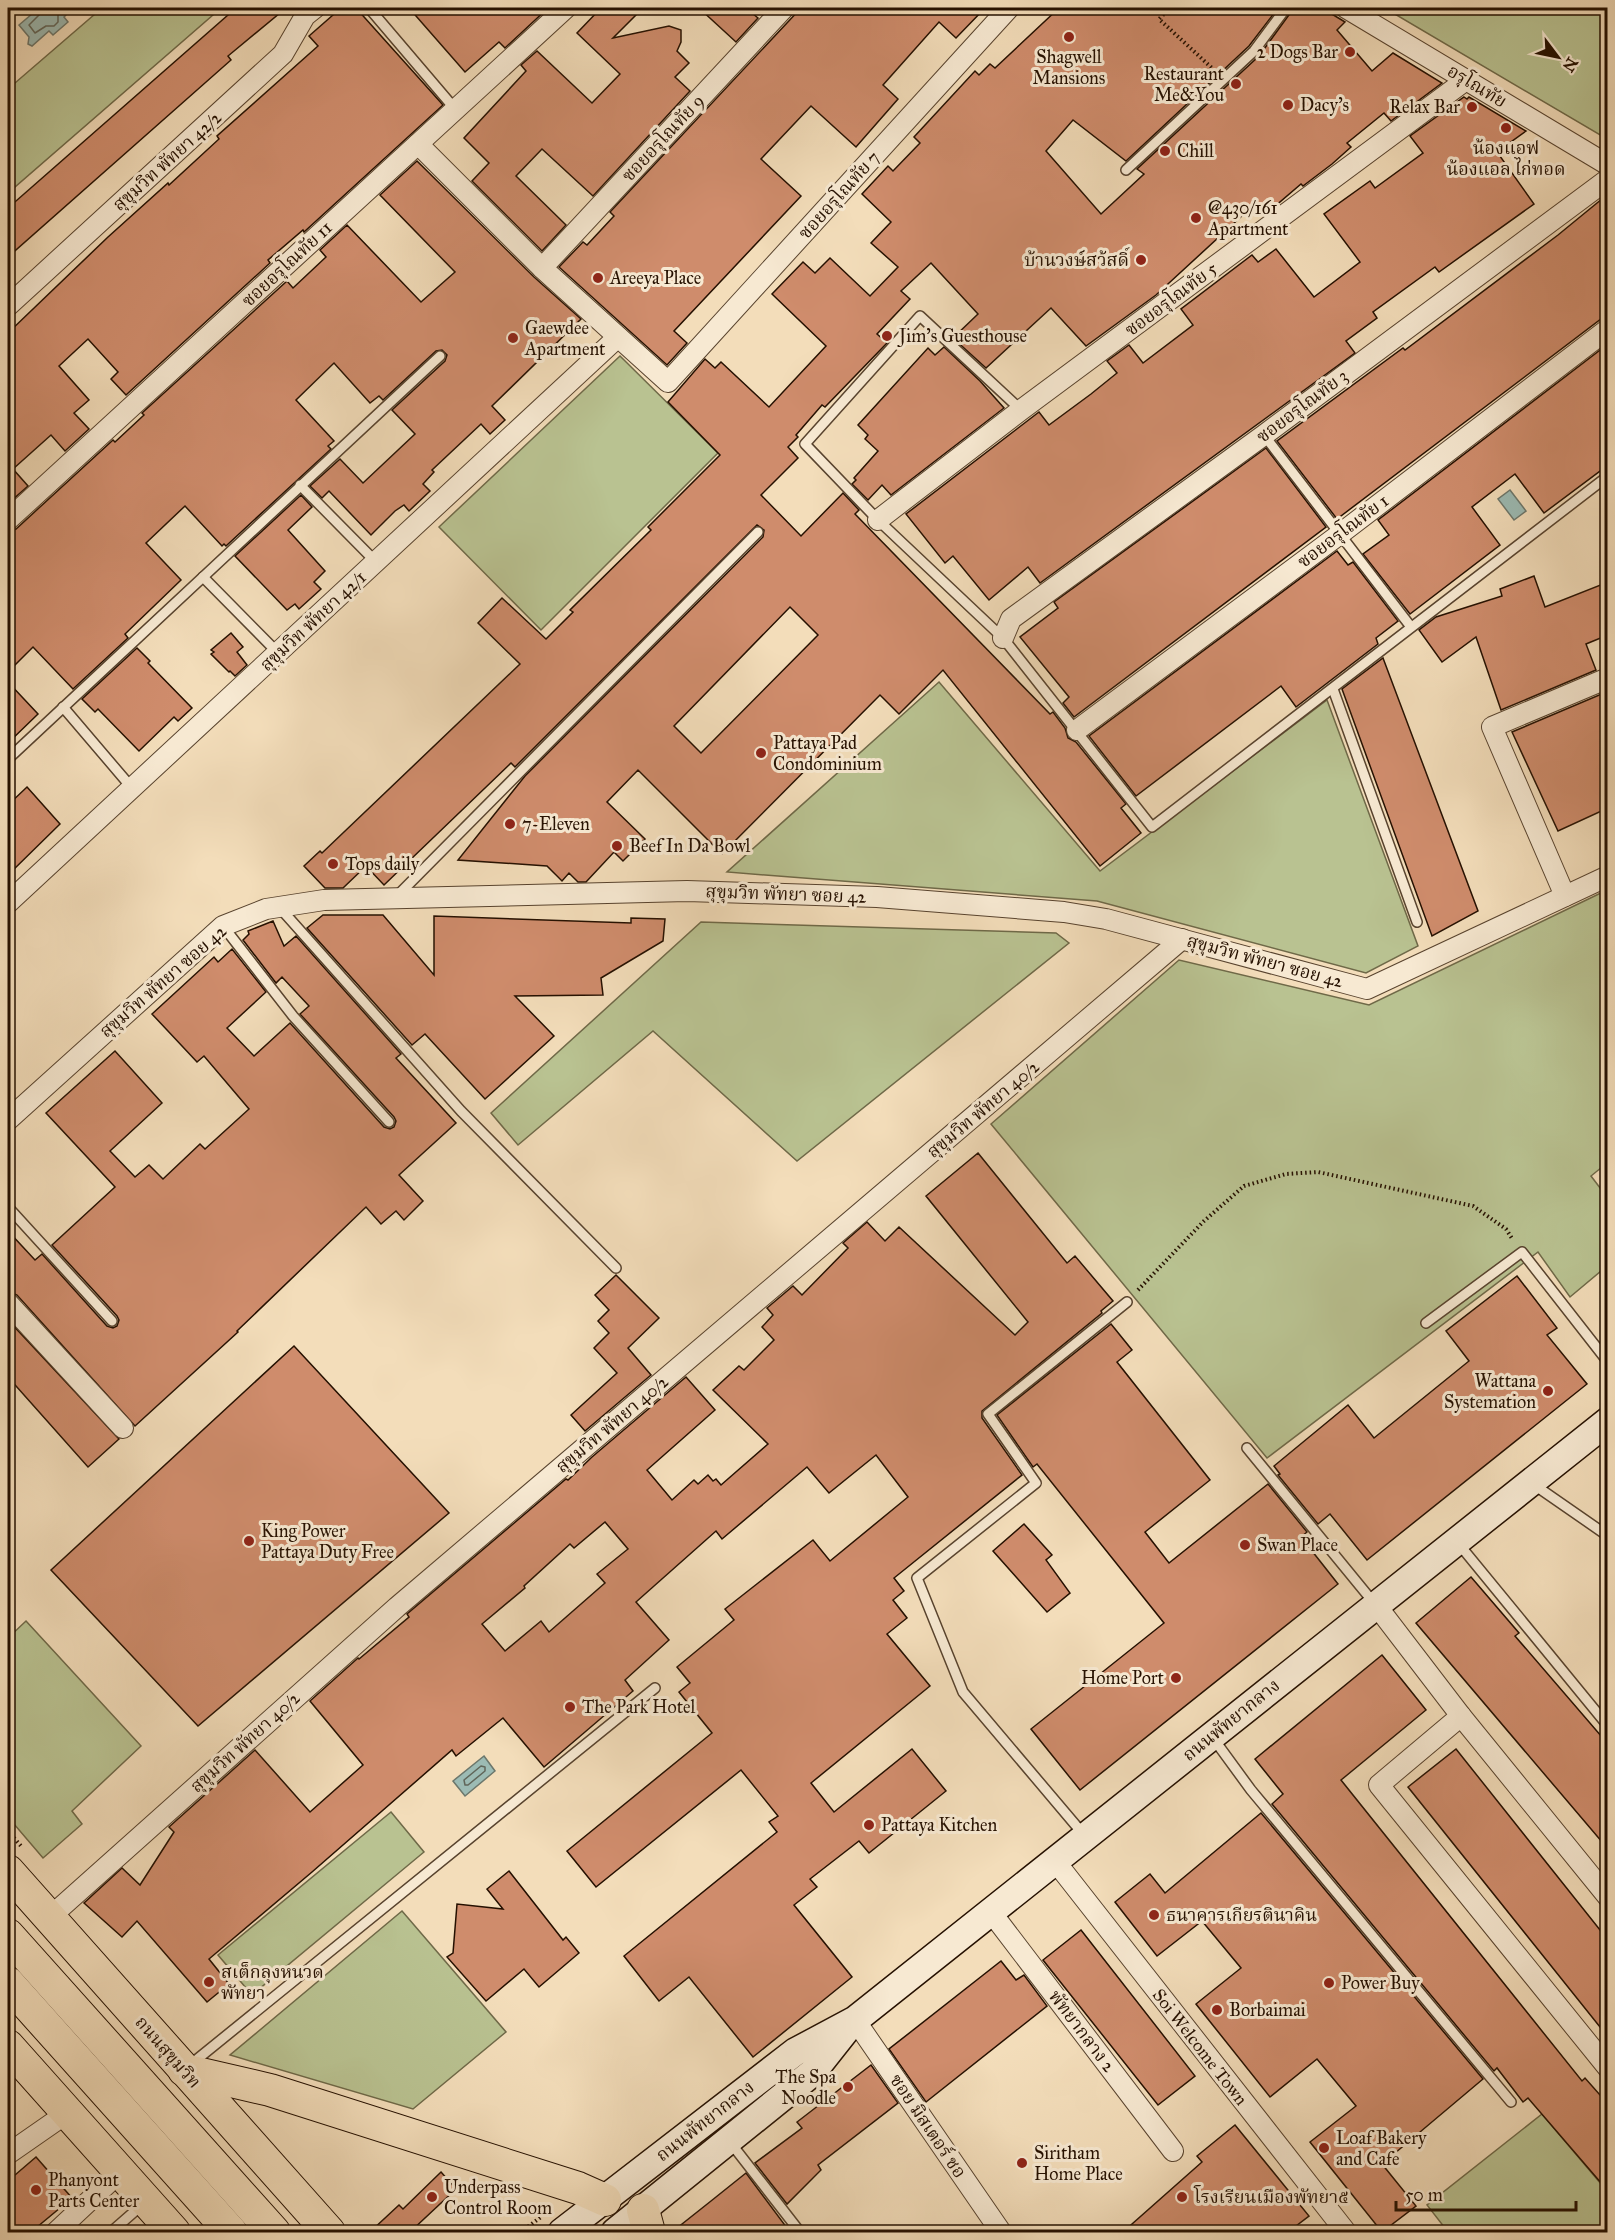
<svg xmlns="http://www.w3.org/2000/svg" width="1615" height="2240" font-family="'IM FELL Great Primer','Noto Serif Thai',serif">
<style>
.green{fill:#b9c291;stroke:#6f6948;stroke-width:1.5}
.water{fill:#9cbbb4;stroke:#6c776c;stroke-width:1.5}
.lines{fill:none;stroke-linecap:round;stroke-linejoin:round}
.shore{stroke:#60665a;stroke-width:1.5}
.building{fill:#cf8c6c;stroke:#251000;stroke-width:1.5;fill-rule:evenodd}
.service-casing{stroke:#58432e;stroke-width:12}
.minor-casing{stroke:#58432e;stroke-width:22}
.secondary-casing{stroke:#251000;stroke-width:30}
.trunk-casing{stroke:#251000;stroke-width:34}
.path{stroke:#251000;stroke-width:4;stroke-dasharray:1.5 3;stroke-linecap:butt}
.service{stroke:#f7e9d2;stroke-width:9}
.minor{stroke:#f7e9d2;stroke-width:20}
.secondary{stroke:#f7e9d2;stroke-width:27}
.trunk{stroke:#f3ddba;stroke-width:32}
.poi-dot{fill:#8f2418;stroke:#f7e9d2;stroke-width:2}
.labels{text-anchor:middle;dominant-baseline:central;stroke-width:6;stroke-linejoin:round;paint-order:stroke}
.poi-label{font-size:18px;fill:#251000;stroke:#f7e9d2;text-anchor:start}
.street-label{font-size:18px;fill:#251000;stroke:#f7e9d2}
</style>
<rect width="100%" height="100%" fill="#f3ddba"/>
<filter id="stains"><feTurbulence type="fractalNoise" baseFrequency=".00333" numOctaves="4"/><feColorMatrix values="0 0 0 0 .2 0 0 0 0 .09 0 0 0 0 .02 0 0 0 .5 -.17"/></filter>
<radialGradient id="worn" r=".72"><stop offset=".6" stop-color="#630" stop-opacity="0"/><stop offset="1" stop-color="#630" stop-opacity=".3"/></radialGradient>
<!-- green -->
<g class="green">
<path d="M102,8H221L8,193V89Z"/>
<path d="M1396,8H1607V139L1393,13Z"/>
<path d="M620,356L718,453L541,630L439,527Z"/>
<path d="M939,682L1100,871L1327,700L1418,946L1366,973L1097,901L727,872Z"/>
<path d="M1607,890V1163L1591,1176L1607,1197V1266L1570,1297L1538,1252L1267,1458L991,1124L1179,960L1369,1005Z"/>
<path d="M701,922L1056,933L1069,943L797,1161L653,1031L518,1145L491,1113Z"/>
<path d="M26,1621L141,1746L72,1811L82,1824L43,1858L8,1817V1638Z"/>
<path d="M391,1812L424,1852L252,1995L218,1955Z"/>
<path d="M402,1911L506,2032L413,2109L230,2055Z"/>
<path d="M1542,2114L1607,2191V2232H1448L1427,2205Z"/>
</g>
<!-- water -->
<g class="water">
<path d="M39,8H62L67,14L64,17L68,22L53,35L49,31L32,46L28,44L29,37L19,25Z"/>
<path d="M1510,490L1526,511L1514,520L1498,499Z"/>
<path d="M484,1756L495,1771L465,1796L453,1781Z"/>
</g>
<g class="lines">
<!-- shore -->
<g class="shore">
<path d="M42,8L41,13L29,25L35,33L46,26H54L58,22V8"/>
<path d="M481,1766L485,1767V1771L468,1785H465L464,1780Z"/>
</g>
</g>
<!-- building -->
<g class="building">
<path d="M236,8H286L228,56L231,60L8,257V208Z"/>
<path d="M341,8H356L443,105L304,232L303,230L268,260L270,263L126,395L111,379L118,372L88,339L59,366L89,400L74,413L89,429L65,451L51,435L13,469L28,486L11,501L8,496V333L108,237L168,183L169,185L219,139L217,136L318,46L309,36Z"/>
<path d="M409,8H548L505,48L499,42L465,72Z"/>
<path d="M601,8H643L613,38L669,26L681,30V42L677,51L689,63L675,77L690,91L593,196L542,149L516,176L566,225L542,251L472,181L489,163L464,138L526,71L521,65L537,51L592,103L620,74L577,33Z"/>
<path d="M699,8H746L758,18L736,42Z"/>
<path d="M801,8H985L956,38L939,22L883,85L898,99L856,147L811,106L761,159L801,196L674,331L687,343L667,365L559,267L583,242L587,245L614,216L610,212Z"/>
<path d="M1059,8H1278L1249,46L1126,161L1073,120L1046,151L1101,214L1144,174L1137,169L1259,56L1291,12L1293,8H1322L1345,22L1337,30L1372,71L1393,53L1442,83L1391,121L1384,113L1347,143L1351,147L1332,164L1303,186L1301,184L1267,213L1257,202L1156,295L1086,346L1051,308L986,368L953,338L978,314L931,263L901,291L910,299L877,334L887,343L825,407L822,405L796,435L798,437L788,447L798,458L761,495L801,536L843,493L859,510L855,514L1050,714L1053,712L1065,728L1068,738L1076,742L1126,804L1121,808L1141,833L1100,866L943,670L899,714L880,695L722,854L638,770L607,802L645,839L623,861L614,852L586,882H578L569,873L562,881L547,866L458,860L525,776L763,537L764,530L757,525L515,767L511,763L384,885L366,866L343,888H325L304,866L320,851L322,853L520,664L478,623L502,598L546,639L573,612L570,610L651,530L648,527L720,455L668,402L705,359L715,368L721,362L769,407L826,346L772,294L803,262L815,273L830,258L870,296L898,267L871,243L891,222L862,194L888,166L893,171L920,143L914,137L975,71L979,75L990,64L995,68ZM790,607L818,635L701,753L674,726Z"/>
<path d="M1464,97L1467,99L1469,97L1526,131L1497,152L1534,204L1439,272L1435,267L1373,312L1377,318L1346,341L1355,353L1040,583L1028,567L989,600L953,556L945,563L906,514L1039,412L1049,425L1091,394L1117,373L1107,361L1129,345L1143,363L1193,325L1181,309L1252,255L1258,262L1276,249L1314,297L1360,262L1324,214L1370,181L1375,188L1423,153L1410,136Z"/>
<path d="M417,161L534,277L581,319L492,406L505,420L490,434L481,424L432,470L434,472L423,484L430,491L409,511L404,505L395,511L371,535L329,491L322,498L310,486L340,459L363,483L415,434L392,410L445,361L447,355L442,350L436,351L383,400L379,396L370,403L334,363L296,400L334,441L328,446L331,449L226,546L224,544L222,546L185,506L146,543L181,580L125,634L128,638L73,689L33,647L8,672V532L16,529L113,440L115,442L144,415L142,413L287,281L293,288L326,257L320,250L347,225L421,302L455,272L380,195Z"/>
<path d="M1608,194V317L1601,319L1337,519L1277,441L1403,348L1405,350L1558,235Z"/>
<path d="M1608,344V465L1544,513L1515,474L1472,507L1500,545L1410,614L1363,554L1389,535L1378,520Z"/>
<path d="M944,347L980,381L1004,408L891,495L882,485L868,500L852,484L856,480L854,478L878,451L865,439L868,435L858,425L928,348L935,355Z"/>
<path d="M1266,448L1326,527L1074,717L1063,703L1069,697L1020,637L1058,608L1054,602Z"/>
<path d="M301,495L312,507L288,530L325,571L314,582L321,589L299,609L295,604L287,610L235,556Z"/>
<path d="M1337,551L1348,565L1353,562L1398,621L1376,638L1378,644L1296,707L1281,686L1136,796L1089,736Z"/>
<path d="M1534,576L1545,607L1608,582V635L1586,644L1596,670L1501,710L1476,637L1442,662L1419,630L1436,617L1502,596L1500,589Z"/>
<path d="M231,633L243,647L237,652L247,665L235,676L230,671L229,672L211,654L214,652L211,650Z"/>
<path d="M137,648L150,661L148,663L192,708L178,721L174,717L139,751L98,709L95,712L82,699Z"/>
<path d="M1383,658L1478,911L1432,936L1342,689Z"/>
<path d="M8,682L38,714L8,743Z"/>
<path d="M1604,693L1608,702V808L1558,831L1512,732Z"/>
<path d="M27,787L60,824L8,875V805Z"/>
<path d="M323,915H383L434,975V916L631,923V918L665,919L663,941L601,978L603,995L515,996L554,1036L485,1099L425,1034L412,1045L307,928Z"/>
<path d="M273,921L284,946L296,936L401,1054L396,1058L456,1123L399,1175L423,1201L404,1220L396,1211L381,1224L366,1207L237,1331L238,1332L135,1426L17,1295L8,1291V1231L35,1260L42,1254L107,1326L113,1328L117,1326L119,1320L117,1316L52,1245L115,1187L46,1113L115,1051L162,1103L110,1151L135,1177L149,1165L163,1179L200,1144L205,1149L249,1109L204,1056L197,1062L152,1014L214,957L218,962L232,949L266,992L227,1028L254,1056L290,1023L384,1127L390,1129L394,1127L396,1121L394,1117L300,1014L309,1006L282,977L276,983L243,940L249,934L248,931Z"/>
<path d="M978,1153L1067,1263L1075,1256L1113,1301L1101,1311L1102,1313L982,1411V1418L1022,1475L894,1578L904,1591L893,1600L907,1618L887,1634L930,1686L811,1783L834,1812L912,1749L946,1791L869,1853L859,1841L810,1879L817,1887L794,1905L852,1977L753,2057L689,1977L659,2001L624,1956L777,1832L769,1822L778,1816L741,1770L596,1887L567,1851L712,1733L679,1692L690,1683L677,1667L734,1620L725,1609L813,1540L830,1561L908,1497L876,1455L829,1493L807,1467L722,1539L716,1531L636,1602L669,1640L625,1680L633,1691L544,1767L503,1718L456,1756L452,1750L312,1872L209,1959L229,1984L207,2002L137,1921L122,1937L84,1903L122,1868L140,1885L174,1832L169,1827L255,1750L310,1812L363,1765L310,1701L358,1658L359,1659L409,1617L407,1614L566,1479L568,1480L592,1457L686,1377L715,1410L647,1470L672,1500L694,1480L698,1484L708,1475L713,1481L716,1479L721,1485L768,1444L713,1390L739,1366L744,1370L774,1340L762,1327L773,1315L767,1308L793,1286L802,1295L848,1248L843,1243L867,1222L885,1241L899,1227L1015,1335L1028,1322L926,1196ZM605,1522L628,1549L597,1574L605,1583L549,1632L541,1621L505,1651L482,1624L525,1588L524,1586L570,1544L574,1548Z"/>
<path d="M616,1275L659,1318L628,1348L651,1375L585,1431L571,1415L617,1373L594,1348L609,1333L598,1321L609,1310L595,1295Z"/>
<path d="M1517,1276L1557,1328L1547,1335L1587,1384L1367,1560L1330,1514L1318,1524L1278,1475L1280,1474L1274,1466L1348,1405L1374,1438L1469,1361L1446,1331Z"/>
<path d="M8,1320L119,1439L88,1467L8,1377Z"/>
<path d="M1111,1324L1132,1350L1117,1362L1210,1480L1145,1532L1169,1563L1268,1484L1307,1532L1301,1537L1338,1584L1080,1790L1031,1729L1164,1623L1037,1464L1033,1467L997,1415Z"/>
<path d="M294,1346L449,1513L198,1726L51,1570Z"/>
<path d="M1024,1524L1052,1555L1046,1560L1070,1593L1047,1612L993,1551Z"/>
<path d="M1471,1577L1519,1633L1515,1636L1608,1744V1849L1416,1623Z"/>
<path d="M1382,1655L1426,1710L1341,1780L1582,2081L1585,2078L1608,2104V2191L1528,2098L1523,2102L1497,2068L1494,2071L1272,1804L1283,1794L1255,1759Z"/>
<path d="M1456,1749L1608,1940V2037L1408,1787Z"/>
<path d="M1261,1813L1483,2079L1382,2164L1416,2206L1382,2232L1310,2142L1356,2106L1317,2059L1270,2097L1196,2004L1241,1968L1202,1921L1157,1956L1115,1902L1150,1874L1165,1893Z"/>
<path d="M509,1871L563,1940L566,1937L579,1953L539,1987L524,1969L486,2001L447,1957L453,1953L457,1904L503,1909L487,1889Z"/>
<path d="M1081,1930L1195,2076L1158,2105L1043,1960Z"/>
<path d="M1001,1961L1016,1980L1024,1975L1047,2006L926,2102L889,2049Z"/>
<path d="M871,2065L898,2103L818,2165L821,2170L787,2204L755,2163L802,2128L797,2122Z"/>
<path d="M1235,2125L1309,2216L1288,2232H1123L1202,2162L1197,2156Z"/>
<path d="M36,2157L72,2198L31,2232H8V2181Z"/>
<path d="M441,2172L456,2189L410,2232H370L399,2205L403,2209Z"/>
<path d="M746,2173L790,2232H672L711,2201Z"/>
</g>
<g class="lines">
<defs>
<g id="service">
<path d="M369,8L455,109"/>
<path d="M1126,170L1254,51L1286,8"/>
<path d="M1021,410L920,316L805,444L878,520L1003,638L1152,827L1608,476"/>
<path d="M1264,435L1411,627"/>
<path d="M300,485L376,562"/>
<path d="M203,577L278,653"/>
<path d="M1333,689L1417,922"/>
<path d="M63,707L132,788"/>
<path d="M8,759L440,356"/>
<path d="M397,896L758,532"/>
<path d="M280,908L461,1111L616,1268"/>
<path d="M223,926L293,1016L389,1122"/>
<path d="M8,1207L112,1321"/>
<path d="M1426,1323L1522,1252L1608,1362"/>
<path d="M1247,1448L1374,1603"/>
<path d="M1533,1484L1608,1536"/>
<path d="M1458,1543L1608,1726"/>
<path d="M1213,1738L1251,1790L1511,2102"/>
<path d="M1084,1835L963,1692L917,1578L1036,1483L988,1414L1127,1302"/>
<path d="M190,2065L655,1688"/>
<path d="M730,2142L800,2232"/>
<path d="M111,2232L143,2204"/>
</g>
<g id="minor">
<path d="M1346,8L1608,165"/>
<path d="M418,144L542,268L668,382L1009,8"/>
<path d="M542,268L784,8"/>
<path d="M8,306L283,54L305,16L315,8"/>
<path d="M8,520L566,8"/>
<path d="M878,520L1021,410L1466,80"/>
<path d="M1003,638L1011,619L1264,435L1608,179"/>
<path d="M1077,730L1340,534L1608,329"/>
<path d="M1565,896L1492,727L1608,678"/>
<path d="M8,903L618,337"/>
<path d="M8,1120L223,926L266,909L324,900L687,891L877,897L1064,912L1106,919L1367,989L1608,876"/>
<path d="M8,1303L123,1428"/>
<path d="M1376,1605L1461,1716L1608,1897"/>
<path d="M1461,1716L1379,1785L1608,2068"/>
<path d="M1055,1861L1346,2232"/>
<path d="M991,1912L1173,2151"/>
<path d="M50,1917L397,1607L1182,939"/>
<path d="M855,2020L1001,2232"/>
<path d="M8,2154L67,2113"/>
<path d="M56,2232L120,2172"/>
</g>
<g id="secondary">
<path d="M562,2232L795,2052L855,2020L1608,1421"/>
<path d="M615,2232L812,2073L846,2030"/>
</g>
<g id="trunk">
<path d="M8,1871L329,2232"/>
<path d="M8,1935L274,2232"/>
<path d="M8,1983L231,2232"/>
<path d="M8,2046L174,2232"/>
<path d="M184,2070L270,2090L578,2188L605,2200"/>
<path d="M643,2210L649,2232"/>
</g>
</defs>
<!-- service casing -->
<use href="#service" class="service-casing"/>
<!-- minor casing -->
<use href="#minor" class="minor-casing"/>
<!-- secondary casing -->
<use href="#secondary" class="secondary-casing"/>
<!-- trunk casing -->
<use href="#trunk" class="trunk-casing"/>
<!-- path -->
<g class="path">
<path d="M1170,8L1159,19L1213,69"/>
<path d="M1138,1290L1204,1221L1244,1186L1286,1174L1318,1172L1473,1206L1506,1229L1513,1240"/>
<path d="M8,1831L21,1846"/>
<path d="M521,2232L541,2217"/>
</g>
<!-- service -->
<use href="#service" class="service"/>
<!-- minor -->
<use href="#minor" class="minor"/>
<!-- secondary -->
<use href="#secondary" class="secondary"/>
<!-- trunk -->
<use href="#trunk" class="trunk"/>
</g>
<!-- markers -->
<g class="poi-dot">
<circle cx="1069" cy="37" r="6"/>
<circle cx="1350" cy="52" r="6"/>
<circle cx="1236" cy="84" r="6"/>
<circle cx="1288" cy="105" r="6"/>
<circle cx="1472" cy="107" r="6"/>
<circle cx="1506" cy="128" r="6"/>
<circle cx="1165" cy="151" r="6"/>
<circle cx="1196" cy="218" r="6"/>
<circle cx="1141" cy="260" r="6"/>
<circle cx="598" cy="278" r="6"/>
<circle cx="887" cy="336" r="6"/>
<circle cx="513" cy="338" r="6"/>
<circle cx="761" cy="753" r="6"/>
<circle cx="510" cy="824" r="6"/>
<circle cx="617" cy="846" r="6"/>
<circle cx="333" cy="864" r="6"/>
<circle cx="1548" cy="1391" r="6"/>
<circle cx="249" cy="1541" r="6"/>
<circle cx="1245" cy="1545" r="6"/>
<circle cx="1176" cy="1678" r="6"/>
<circle cx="570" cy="1707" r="6"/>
<circle cx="869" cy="1825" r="6"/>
<circle cx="1154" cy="1915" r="6"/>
<circle cx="209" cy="1982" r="6"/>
<circle cx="1329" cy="1983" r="6"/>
<circle cx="1217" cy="2010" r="6"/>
<circle cx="848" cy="2087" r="6"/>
<circle cx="1324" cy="2148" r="6"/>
<circle cx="1022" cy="2163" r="6"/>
<circle cx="36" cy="2190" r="6"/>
<circle cx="432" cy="2197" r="6"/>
<circle cx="1182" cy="2197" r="6"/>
</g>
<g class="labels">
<!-- poi labels -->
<g class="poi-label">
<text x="1338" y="52" text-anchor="end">2 Dogs Bar</text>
<text x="1069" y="57" text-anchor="middle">Shagwell<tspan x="1069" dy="21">Mansions</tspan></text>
<text x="1224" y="74" text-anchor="end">Restaurant<tspan x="1224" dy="21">Me&amp;You</tspan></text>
<text x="1300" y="105">Dacy's</text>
<text x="1460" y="107" text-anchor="end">Relax Bar</text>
<text x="1506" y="148" text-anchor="middle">น้องแอฟ<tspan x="1506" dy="21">น้องแอล ไก่ทอด</tspan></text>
<text x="1177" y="151">Chill</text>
<text x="1208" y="208">@430/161<tspan x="1208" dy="21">Apartment</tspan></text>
<text x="1129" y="260" text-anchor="end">บ้านวงษ์สว้สดิ์</text>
<text x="610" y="278">Areeya Place</text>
<text x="525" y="328">Gaewdee<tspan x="525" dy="21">Apartment</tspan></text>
<text x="899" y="336">Jim's Guesthouse</text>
<text x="773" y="743">Pattaya Pad<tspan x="773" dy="21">Condominium</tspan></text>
<text x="522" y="824">7-Eleven</text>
<text x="629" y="846">Beef In Da Bowl</text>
<text x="345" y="864">Tops daily</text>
<text x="1536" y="1381" text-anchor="end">Wattana<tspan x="1536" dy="21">Systemation</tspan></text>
<text x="261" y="1531">King Power<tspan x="261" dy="21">Pattaya Duty Free</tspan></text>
<text x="1257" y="1545">Swan Place</text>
<text x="1164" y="1678" text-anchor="end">Home Port</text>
<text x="582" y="1707">The Park Hotel</text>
<text x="881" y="1825">Pattaya Kitchen</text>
<text x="1166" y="1915">ธนาคารเกียรตินาคิน</text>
<text x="221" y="1972">สเต็กลุงหนวด<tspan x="221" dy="21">พัทยา</tspan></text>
<text x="1341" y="1983">Power Buy</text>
<text x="1229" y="2010">Borbaimai</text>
<text x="836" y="2077" text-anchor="end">The Spa<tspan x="836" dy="21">Noodle</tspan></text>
<text x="1336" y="2138">Loaf Bakery<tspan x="1336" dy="21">and Cafe</tspan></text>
<text x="1034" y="2153">Siritham<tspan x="1034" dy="21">Home Place</tspan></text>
<text x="48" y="2180">Phanyont<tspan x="48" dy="21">Parts Center</tspan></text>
<text x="444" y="2187">Underpass<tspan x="444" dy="21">Control Room</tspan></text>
<text x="1194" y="2197">โรงเรียนเมืองพัทยา๕</text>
</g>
<!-- street labels -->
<g class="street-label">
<text transform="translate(1477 86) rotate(31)">อรุโณทัย</text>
<text transform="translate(663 138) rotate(-47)">ซอยอรุโณทัย 9</text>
<text transform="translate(167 161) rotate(-42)">สุขุมวิท พัทยา 42/2</text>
<text transform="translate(839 195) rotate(-48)">ซอยอรุโณทัย 7</text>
<text transform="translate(287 264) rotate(-43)">ซอยอรุโณทัย 11</text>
<text transform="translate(1171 299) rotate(-37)">ซอยอรุโณทัย 5</text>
<text transform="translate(1302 406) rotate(-37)">ซอยอรุโณทัย 3</text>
<text transform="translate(1343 531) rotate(-37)">ซอยอรุโณทัย 1</text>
<text transform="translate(313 621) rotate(-43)">สุขุมวิท พัทยา 42/1</text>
<text transform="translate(786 894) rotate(2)">สุขุมวิท พัทยา ซอย 42</text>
<text transform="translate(1265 961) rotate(15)">สุขุมวิท พัทยา ซอย 42</text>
<text transform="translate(163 981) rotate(-41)">สุขุมวิท พัทยา ซอย 42</text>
<text transform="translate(983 1109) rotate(-40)">สุขุมวิท พัทยา 40/2</text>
<text transform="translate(612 1424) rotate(-40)">สุขุมวิท พัทยา 40/2</text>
<text transform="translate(1231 1720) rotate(-39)">ถนนพัทยากลาง</text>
<text transform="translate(245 1742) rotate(-42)">สุขุมวิท พัทยา 40/2</text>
<text transform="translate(1082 2031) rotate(53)">พัทยากลาง 2</text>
<text transform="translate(1200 2047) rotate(52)">Soi Welcome Town</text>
<text transform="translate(168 2052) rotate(49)">ถนนสุขุมวิท</text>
<text transform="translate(705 2121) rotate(-38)">ถนนพัทยากลาง</text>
<text transform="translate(928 2126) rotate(56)">ซอย มิสเตอร์ ชอ</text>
</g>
</g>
<!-- margin -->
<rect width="1615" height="2240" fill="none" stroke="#f3ddba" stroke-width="30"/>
<rect x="9" y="9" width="1597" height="2222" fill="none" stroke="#251000" stroke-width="3"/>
<rect x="15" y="15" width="1585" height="2210" fill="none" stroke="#251000" stroke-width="1.5"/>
<!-- north arrow -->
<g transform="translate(1558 57) rotate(122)" stroke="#f7e9d2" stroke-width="4.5" paint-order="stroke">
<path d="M0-4.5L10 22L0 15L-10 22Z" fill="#251000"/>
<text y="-9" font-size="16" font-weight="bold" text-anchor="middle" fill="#251000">N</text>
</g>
<!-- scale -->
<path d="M1396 2201v9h180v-9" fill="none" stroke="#251000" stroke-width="3"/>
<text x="1405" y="2201" font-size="18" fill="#251000" stroke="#f7e9d2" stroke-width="4.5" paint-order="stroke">50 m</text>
<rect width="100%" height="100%" filter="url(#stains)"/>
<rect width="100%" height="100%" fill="url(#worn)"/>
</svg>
